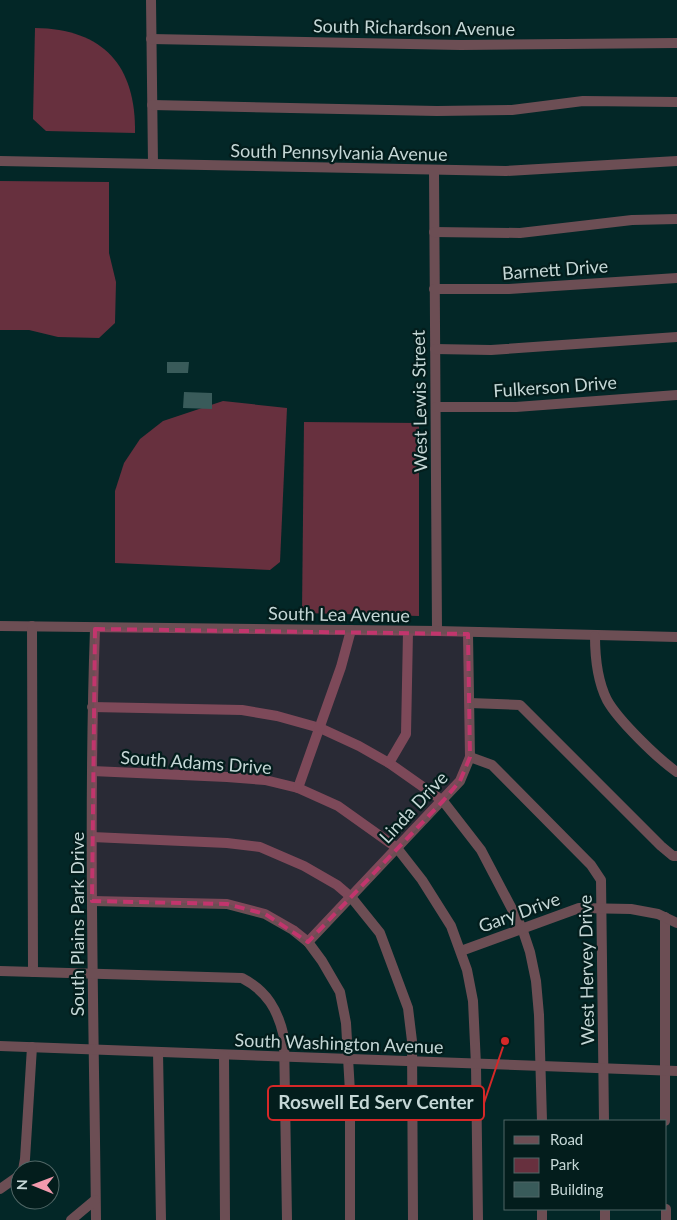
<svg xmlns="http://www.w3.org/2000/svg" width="677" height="1220" font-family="Lato,sans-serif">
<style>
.green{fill:#67303e}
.building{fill:#395b5a}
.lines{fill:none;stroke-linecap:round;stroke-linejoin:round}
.minor{stroke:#6c4e54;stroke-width:10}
.marked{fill:#c2356d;fill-opacity:0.2;stroke:#c2356d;stroke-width:4;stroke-dasharray:10 6;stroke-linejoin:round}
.labels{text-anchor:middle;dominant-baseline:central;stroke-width:4.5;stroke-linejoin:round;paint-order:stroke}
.street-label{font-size:18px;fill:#c5d7d6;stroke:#031d1c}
.leader{fill:none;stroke:#d62828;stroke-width:2}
.callout-dot{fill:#d62828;stroke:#031d1c;stroke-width:2}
.callout{fill:#031d1c;stroke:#d62828;stroke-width:2}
.callout-label{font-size:19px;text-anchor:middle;font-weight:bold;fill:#c5d7d6}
</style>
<rect width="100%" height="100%" fill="#032727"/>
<!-- green -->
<g class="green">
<path d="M35,28C104,29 136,66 135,133L46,131L33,119Z"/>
<path d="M0,181L109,182V253L116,282L115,323L99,338L58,337L29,330H0Z"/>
<path d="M223,401L287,408L280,562L270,570L115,563V491L124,463L140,439L163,421Z"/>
<path d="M304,422L419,423V616L302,613Z"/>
</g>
<!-- building -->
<g class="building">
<path d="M167,362H189L188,373H167Z"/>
<path d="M184,392L212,393V409L183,408Z"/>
</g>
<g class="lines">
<!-- minor -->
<g class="minor">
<path d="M151,0L153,164"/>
<path d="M151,39L461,45L677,43"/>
<path d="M152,105L437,111L512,110L583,101L677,102"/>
<path d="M0,161L506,171L677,161"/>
<path d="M434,171L437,631"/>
<path d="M434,232L520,233L632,220L677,219"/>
<path d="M434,289H509L677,278"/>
<path d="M435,349L491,350L677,337"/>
<path d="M436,407H516L677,395"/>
<path d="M0,626L437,631L677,637"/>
<path d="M32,626L33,972"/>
<path d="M95,629C88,826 94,1023 96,1220"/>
<path d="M595,636C595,657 597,680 607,700C618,720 658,759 677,772"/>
<path d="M470,703L520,705L661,846L673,856H677"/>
<path d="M92,707L242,710L277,716L320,728L359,746L389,763L443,801L481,850L522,928L530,952L536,981L539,1015L542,1121"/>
<path d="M470,757L492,765L591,865L601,880L604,1121"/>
<path d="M389,763L406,734L408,632"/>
<path d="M92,771L227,777L265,780L298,788L338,806L397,848L422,880L451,926L467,970L473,1001L476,1065L478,1220"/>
<path d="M298,788L341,667L351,630"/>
<path d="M92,837L227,843L260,847L304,866L337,885L351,897L380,933L408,1008L412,1041L413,1220"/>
<path d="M92,901L227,904L265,914L293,930L308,942L322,961L340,992L346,1023L350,1092V1220"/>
<path d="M665,917V1121"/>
<path d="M308,942L460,781L470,757L468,634"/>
<path d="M461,951L579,908L631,909L658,914L677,923"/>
<path d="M0,971L242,978C267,991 278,1010 284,1037L287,1220"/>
<path d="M0,1046L677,1071"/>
<path d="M158,1052L161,1220"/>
<path d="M224,1055L225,1220"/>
<path d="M23,1170L25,1159L32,1047"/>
<path d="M0,1189L20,1175"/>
<path d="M542,1209V1220"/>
<path d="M605,1209V1220"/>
<path d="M666,1209V1220"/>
<path d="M71,1220L95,1200"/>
</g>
</g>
<!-- marked area -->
<path class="marked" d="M95,629L468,634L470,757L460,781L443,801L308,942L265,914L227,904L92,901Z"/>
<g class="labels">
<!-- street labels -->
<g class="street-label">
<text transform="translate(414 27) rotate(1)">South Richardson Avenue</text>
<text transform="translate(339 152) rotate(1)">South Pennsylvania Avenue</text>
<text transform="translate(555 269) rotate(-4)">Barnett Drive</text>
<text transform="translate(555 386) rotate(-4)">Fulkerson Drive</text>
<text transform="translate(419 401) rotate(-91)">West Lewis Street</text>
<text transform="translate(339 614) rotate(1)">South Lea Avenue</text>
<text transform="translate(196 762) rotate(4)">South Adams Drive</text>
<text transform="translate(413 807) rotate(-47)">Linda Drive</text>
<text transform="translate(519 912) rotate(-20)">Gary Drive</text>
<text transform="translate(77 924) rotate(-90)">South Plains Park Drive</text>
<text transform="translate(586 970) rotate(-91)">West Hervey Drive</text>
<text transform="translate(339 1043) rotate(2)">South Washington Avenue</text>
</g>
</g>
<!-- callouts -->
<path class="leader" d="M505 1041L484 1103"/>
<circle class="callout-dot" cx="505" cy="1041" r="5"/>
<rect class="callout" x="268" y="1086" width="216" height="34" rx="5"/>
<g class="callout-label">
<text x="376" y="1109">Roswell Ed Serv Center</text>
</g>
<!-- legend -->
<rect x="504" y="1120" width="162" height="90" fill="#031d1c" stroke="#516766"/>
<rect x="514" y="1136" width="25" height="8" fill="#6c4e54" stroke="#516766"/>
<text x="550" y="1145" font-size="15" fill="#c5d7d6">Road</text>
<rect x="514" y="1158" width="25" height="15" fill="#67303e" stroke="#516766"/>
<text x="550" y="1170" font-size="15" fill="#c5d7d6">Park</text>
<rect x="514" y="1182" width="25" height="15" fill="#395b5a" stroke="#516766"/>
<text x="550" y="1195" font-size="15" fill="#c5d7d6">Building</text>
<!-- north arrow -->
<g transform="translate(35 1185) rotate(271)"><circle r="24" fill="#031d1c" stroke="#516766"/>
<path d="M0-4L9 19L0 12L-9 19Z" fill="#f29aad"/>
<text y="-8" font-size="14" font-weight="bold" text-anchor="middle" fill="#c5d7d6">N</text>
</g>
</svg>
